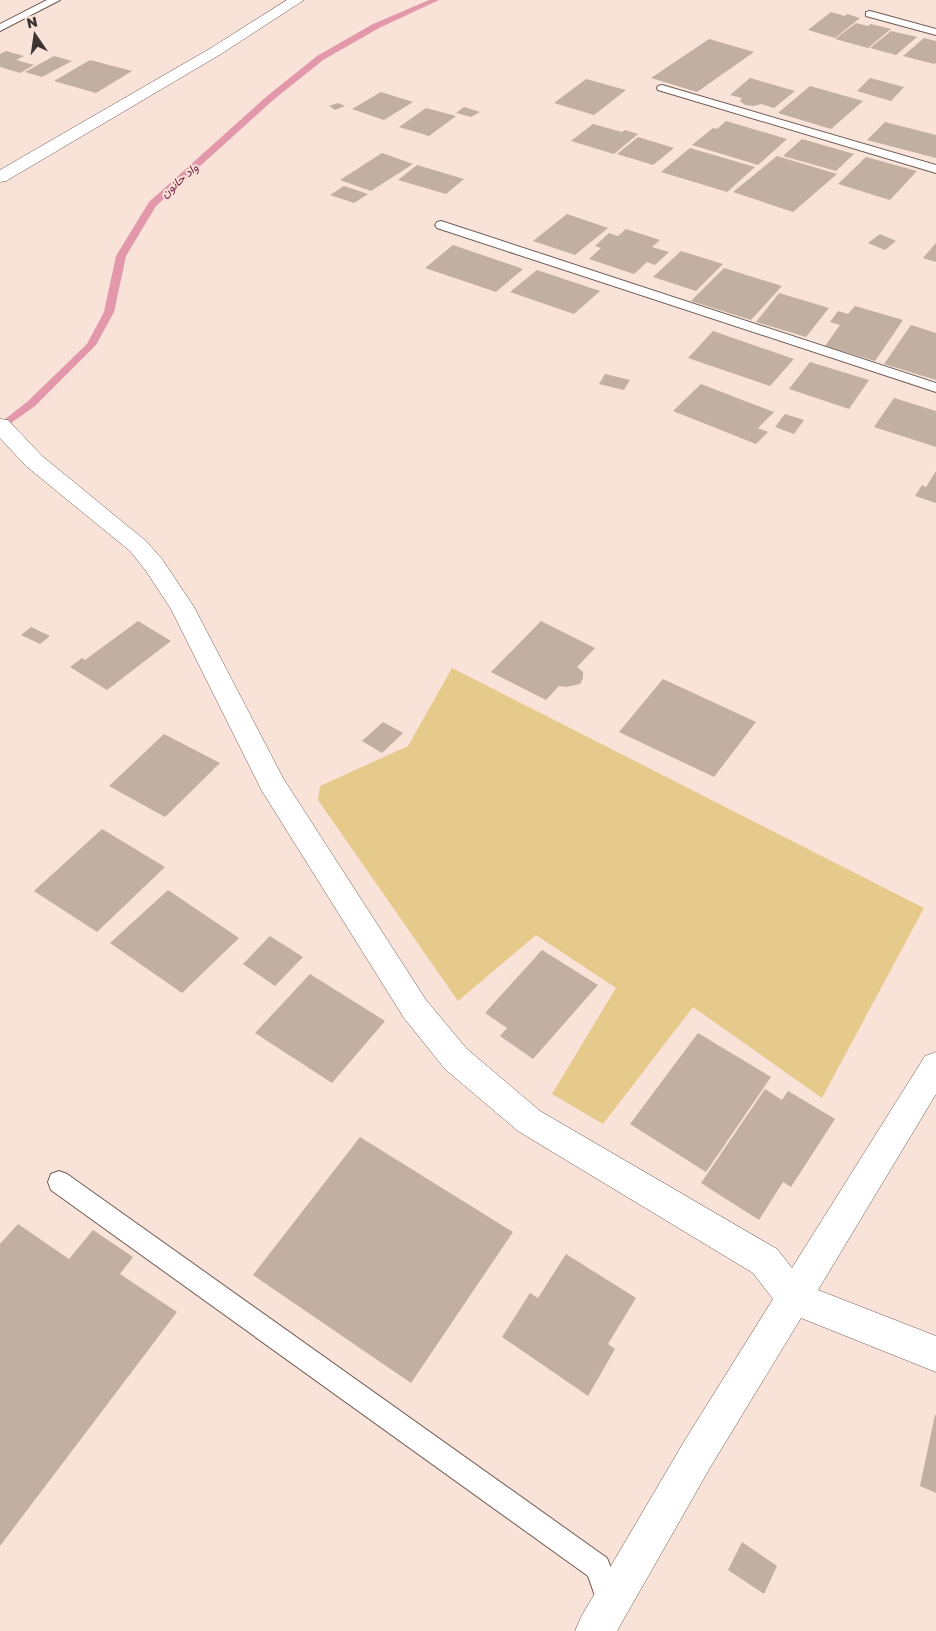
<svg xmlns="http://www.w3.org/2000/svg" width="936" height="1631" font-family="'Golos Text',Vazirmatn,sans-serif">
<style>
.green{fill:#e6ca8c}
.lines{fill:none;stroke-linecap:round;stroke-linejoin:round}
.stream{fill:#e297aa;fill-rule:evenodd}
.building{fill:#c1b0a1}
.lane-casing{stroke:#6f5c53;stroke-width:2}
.street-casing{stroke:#6f5c53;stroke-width:1}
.lane{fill:#fff;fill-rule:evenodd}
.street{fill:#fff;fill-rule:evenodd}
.labels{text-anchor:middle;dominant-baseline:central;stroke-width:4;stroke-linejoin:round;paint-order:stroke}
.far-water-label{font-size:12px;font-style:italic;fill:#792141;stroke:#f9e2d8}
</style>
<rect width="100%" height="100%" fill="#f9e2d8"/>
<!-- green -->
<path class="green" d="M452,668L924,908L822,1098L693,1007L603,1124L552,1094L616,988L536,935L458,1001L318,800L320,786L408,746Z"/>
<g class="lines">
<!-- stream -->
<path class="stream" d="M429,0H439L379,28L323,60L272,101L156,206L126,256L114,312L96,345L35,406L0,431V423L27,402L87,344L104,312L116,256L149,202L266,97L317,56L373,24Z"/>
</g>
<!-- building -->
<g class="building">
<path d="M831,12L845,16L847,14L860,18L835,38L808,30Z"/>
<path d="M856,23L868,26L871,24L891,29L868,48L835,39Z"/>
<path d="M891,31L917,37L896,55L870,48Z"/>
<path d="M924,38L936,41V63L934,64L903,56Z"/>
<path d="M709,39L754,52L697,92L651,78Z"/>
<path d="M6,51L24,56L16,60L34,65L20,73L0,67V54Z"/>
<path d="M54,56L72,61L42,77L25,72Z"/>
<path d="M90,60L132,71L96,93L54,81Z"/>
<path d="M750,78L795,91L774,108L761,104L754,106L745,105L740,101L742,98L730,95Z"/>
<path d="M870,78L904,87L891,101L857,91Z"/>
<path d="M586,79L626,90L594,115L554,103Z"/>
<path d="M810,86L863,101L831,129L778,113Z"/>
<path d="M381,92L413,102L384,120L352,109Z"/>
<path d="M338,103L345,106L335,110L329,106Z"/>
<path d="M464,107L480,112L471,117L456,113Z"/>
<path d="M426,108L456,116L429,136L399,127Z"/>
<path d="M726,121L787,139L758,165L692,145L713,128L717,129Z"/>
<path d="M885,122L936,135V158L867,140Z"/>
<path d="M593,124L622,132L625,130L638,134L614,154L571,141Z"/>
<path d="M638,137L674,148L653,165L617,154Z"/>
<path d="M802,139L854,154L836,171L783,156Z"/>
<path d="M690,148L755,167L727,192L661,172Z"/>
<path d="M382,153L413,164L371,191L340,180Z"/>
<path d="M777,156L837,174L793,212L733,192Z"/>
<path d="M866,157L917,171L890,200L838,184Z"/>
<path d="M417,165L464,179L446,194L398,180Z"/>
<path d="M344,186L368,194L354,203L330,195Z"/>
<path d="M567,214L608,228L575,255L533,241Z"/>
<path d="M626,229L660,240L652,247L669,252L655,265L647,262L634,274L589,259L601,248L595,246L609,233L618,236Z"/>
<path d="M880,234L896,241L885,250L868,243Z"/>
<path d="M936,243V262L923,258Z"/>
<path d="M453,245L523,269L496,292L425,268Z"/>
<path d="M681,251L723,264L696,291L653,277Z"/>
<path d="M724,268L782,286L751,320L691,301Z"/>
<path d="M537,270L600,291L574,314L510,292Z"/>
<path d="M779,293L829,308L806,337L756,322Z"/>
<path d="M855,306L903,320L875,361L825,346L840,325L830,322L838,311L848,314Z"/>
<path d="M911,325L936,333V380L884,364Z"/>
<path d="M713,331L794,359L770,386L688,358Z"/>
<path d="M810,362L869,380L849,409L789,389Z"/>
<path d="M605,374L630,380L624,390L599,384Z"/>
<path d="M701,384L774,412L758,428L768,432L756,444L673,411Z"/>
<path d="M894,398L936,411V447L874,427Z"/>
<path d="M785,414L804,420L794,434L775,427Z"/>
<path d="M936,471V503L915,496L922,485L926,487Z"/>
<path d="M138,621L171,641L107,690L70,667L82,658L85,660Z"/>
<path d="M541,621L595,648L577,667L583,672V678L580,684L566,687L559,686L546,700L491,672Z"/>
<path d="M31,627L50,636L40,644L21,635Z"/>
<path d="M663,679L756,722L714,777L619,732Z"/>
<path d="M383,722L403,733L382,753L362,741Z"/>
<path d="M164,734L220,763L165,817L109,786Z"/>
<path d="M102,829L165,867L97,932L34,891Z"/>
<path d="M168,890L239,938L182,993L110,943Z"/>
<path d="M270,936L303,957L275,986L243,964Z"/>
<path d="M542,950L598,985L533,1059L500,1036L507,1028L485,1013Z"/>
<path d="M310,974L385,1021L332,1083L255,1033Z"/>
<path d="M698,1033L771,1077L706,1172L630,1124Z"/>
<path d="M765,1089L782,1100L788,1091L835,1119L791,1187L783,1182L759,1220L701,1183Z"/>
<path d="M360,1137L513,1232L411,1383L253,1275Z"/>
<path d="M18,1224L69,1259L93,1230L133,1257L120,1274L177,1312L0,1546V1244Z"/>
<path d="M566,1254L636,1298L608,1344L615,1349L588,1396L502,1337L530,1293L538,1298Z"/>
<path d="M935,1415H936V1493L920,1486Z"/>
<path d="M742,1542L777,1566L764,1594L728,1570Z"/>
</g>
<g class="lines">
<defs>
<g id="lane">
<path d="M47,0H60L0,31V24Z"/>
<path d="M870,11L936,29V35L866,16V12Z"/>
<path d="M662,85L936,165V173L658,90L657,88L658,86Z"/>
<path d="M441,221L936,383V392L437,228L435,225L437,222Z"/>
<path d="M59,1171L67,1174L607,1558L625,1603L621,1613L611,1617L601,1613L588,1576L51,1190L48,1182L51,1174Z"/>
</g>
<g id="street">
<path d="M287,0H304L221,54L6,181L0,182V170L211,48Z"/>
<path d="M0,419L8,420L42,456L146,541L162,559L194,607L283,778L426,1000L467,1049L540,1111L777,1249L792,1268L925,1056L936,1052V1094L818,1290L936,1336V1372L801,1318L711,1466L617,1631H575L581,1617L685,1440L773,1299L753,1273L518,1131L445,1069L404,1018L262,791L171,609L146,571L130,551L26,466L0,438Z"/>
</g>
</defs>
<!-- lane casing -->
<use href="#lane" class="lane-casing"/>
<!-- street casing -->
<use href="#street" class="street-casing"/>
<!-- lane -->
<use href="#lane" class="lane"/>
<!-- street -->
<use href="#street" class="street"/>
</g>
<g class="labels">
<!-- far-water labels -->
<g class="far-water-label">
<text transform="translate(179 180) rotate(-41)">واد حانون</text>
</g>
</g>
<!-- north arrow -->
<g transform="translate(35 35) rotate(347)" stroke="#f9e2d8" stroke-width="4" paint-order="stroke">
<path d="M0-4L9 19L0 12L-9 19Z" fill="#3d3431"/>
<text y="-8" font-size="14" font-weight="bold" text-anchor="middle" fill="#3d3431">N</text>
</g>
</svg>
